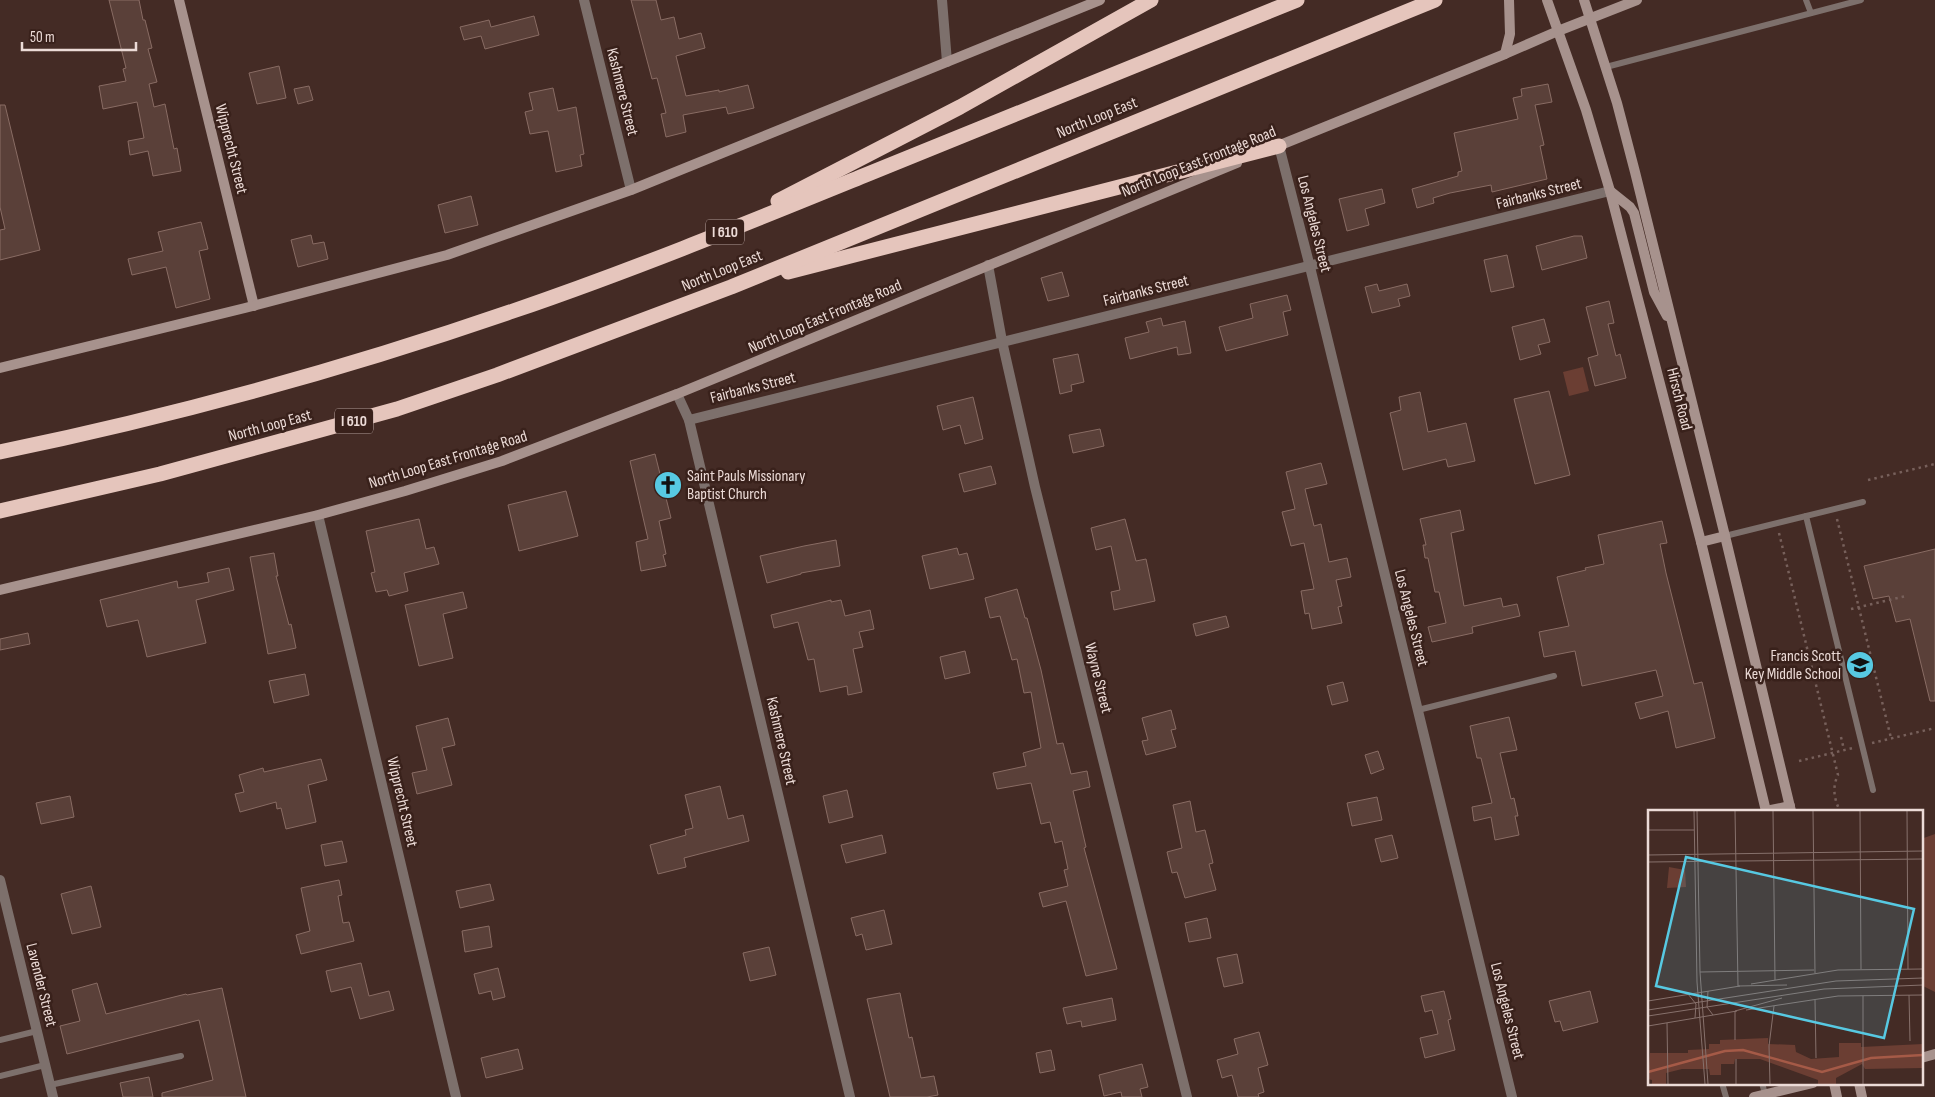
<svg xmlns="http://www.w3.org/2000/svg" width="1935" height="1097" font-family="'Sofia Sans Condensed',sans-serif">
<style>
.green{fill:#6b3e33}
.building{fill:#5a4039;stroke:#896c64}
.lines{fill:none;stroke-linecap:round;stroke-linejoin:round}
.path{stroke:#77605b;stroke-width:2.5;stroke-dasharray:2.5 4;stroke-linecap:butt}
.lane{stroke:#7d706c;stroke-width:6}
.street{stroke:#7d706c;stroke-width:10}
.secondary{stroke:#a7928d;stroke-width:10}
.highway{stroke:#e5c5bc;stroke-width:15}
.labels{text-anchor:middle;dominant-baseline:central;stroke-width:5;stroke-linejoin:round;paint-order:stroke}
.shield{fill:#39211b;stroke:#b6a39f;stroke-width:1}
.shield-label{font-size:15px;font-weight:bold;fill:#ecdbd7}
.street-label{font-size:16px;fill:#ecdbd7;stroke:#39211b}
.poi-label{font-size:16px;fill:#ecdbd7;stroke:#39211b;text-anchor:start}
.inset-river{fill:none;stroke:#a55a47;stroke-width:2.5}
.inset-road{fill:none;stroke:#87716c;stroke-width:1}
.view{fill:#57c9e2;fill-opacity:0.15;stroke:#57c9e2;stroke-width:2.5}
.inset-edge{fill:none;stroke:#ecdbd7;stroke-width:2.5}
</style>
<rect width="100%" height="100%" fill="#442b25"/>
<!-- green -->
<g class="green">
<path d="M1583,367L1589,391L1569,396L1563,372Z"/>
<path d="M1935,834V992L1921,985V839Z"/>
</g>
<!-- building -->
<g class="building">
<path d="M109,0H139L143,20H145L152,48L148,49L157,82L149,84L154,107L165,104L174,149L177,148L181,171L153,176L148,151L130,155L128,141L144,138L137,102L103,109L99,86L126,81L123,69L126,68Z"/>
<path d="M631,0H656L661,20L674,17L679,39L701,33L705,48L676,56L686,96L719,90V92L748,85L754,108L728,114L726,107L683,115L686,132L666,137L661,114L666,113L657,78L652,79Z"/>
<path d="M534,16L539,35L485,49L481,36L464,40L460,27L489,20L491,27Z"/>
<path d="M279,66L286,98L257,104L249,73Z"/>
<path d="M1548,84L1552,102L1535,105L1544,145L1540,146L1547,179L1492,192L1491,185L1450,193L1433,198L1434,203L1417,208L1412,189L1458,176V172L1462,171L1454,133L1518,119L1513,98L1522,96L1521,89Z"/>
<path d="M309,86L313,100L298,104L294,89Z"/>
<path d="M553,88L558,111L576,107L584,154L580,155L582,166L556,172L548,131L530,134L525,112L533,110L529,93Z"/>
<path d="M0,105H5L40,250L0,260V230L5,229L0,207Z"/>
<path d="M1382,189L1385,203L1365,209L1369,225L1347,231L1339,199Z"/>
<path d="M471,196L478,225L445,233L438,205Z"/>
<path d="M201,222L208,249L199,251L210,299L176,308L166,267L132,275L128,259L163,251L158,232Z"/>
<path d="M311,235L313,244L324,242L328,259L298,267L291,240Z"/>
<path d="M1574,236H1582L1587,258L1542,270L1536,246Z"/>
<path d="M1507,255L1514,287L1491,292L1484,260Z"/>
<path d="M1062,272L1069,296L1048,301L1041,278Z"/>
<path d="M1377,284L1379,291L1407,284L1410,296L1398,299L1400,306L1372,313L1365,287Z"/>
<path d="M1287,295L1291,310L1283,312L1288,335L1226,351L1219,327L1253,318L1250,304Z"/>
<path d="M1609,301L1614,323L1608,324L1616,356L1620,354L1626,378L1595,386L1588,358L1598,355L1586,307Z"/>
<path d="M1161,318L1163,326L1185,321L1191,353L1178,355L1177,347L1130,359L1125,338L1149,332L1146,322Z"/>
<path d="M1544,319L1550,342L1538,345L1541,354L1520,360L1512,327Z"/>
<path d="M1078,354L1084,382L1071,385L1072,391L1060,394L1053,359Z"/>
<path d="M1549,391L1570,475L1535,484L1514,399Z"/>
<path d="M1420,392L1428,432L1466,423L1475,461L1448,467L1446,459L1403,470L1390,413L1401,410L1399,397Z"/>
<path d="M973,397L983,439L965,444L960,425L943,430L937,406Z"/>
<path d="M1100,429L1104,446L1073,453L1069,435Z"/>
<path d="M655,454L671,518L659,521L666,554L663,555L666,566L641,571L636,542L648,539L630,461Z"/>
<path d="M1321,463L1327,484L1305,489L1314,526L1321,524L1329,562L1347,558L1351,577L1336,580L1342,606L1338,607L1342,623L1312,629L1309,613L1305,614L1301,591L1314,589L1304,543L1291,546L1282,512L1295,509L1286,472Z"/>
<path d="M991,466L996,484L964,492L959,474Z"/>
<path d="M566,491L578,536L519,551L508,505Z"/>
<path d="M1460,510L1464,530L1451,533L1464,606L1501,598L1503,607L1517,604L1520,616L1472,627L1473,633L1432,642L1428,627L1446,623L1439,592H1435L1428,558H1425L1423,545H1426L1420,519Z"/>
<path d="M419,519L426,549L434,547L439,564L404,573L408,591L389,596L387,590L376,592L371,573L375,572L366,531Z"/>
<path d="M1125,519L1136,561L1146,559L1155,601L1114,610L1111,592L1120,590L1111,546L1096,550L1091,528Z"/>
<path d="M1662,521L1667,543L1660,544L1666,573L1694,684L1702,682L1715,738L1676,748L1668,711L1640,719L1635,703L1663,696L1656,670L1582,686L1575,651L1544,657L1539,632L1569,626L1557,577L1586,570L1585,568L1604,564L1598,535Z"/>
<path d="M836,540L840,566L801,573V574L767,583L760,556L804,546Z"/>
<path d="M957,548L959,555L967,553L974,579L930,589L922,556Z"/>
<path d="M1935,549V701H1930L1910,619L1896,622L1889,596L1873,599L1864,566Z"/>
<path d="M274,553L278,576H276L289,625L291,624L296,648L268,654L250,557Z"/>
<path d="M229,568L234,590L196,600L206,643L147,657L138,620L107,627L100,600L177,581L178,588L209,582L207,573Z"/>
<path d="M1017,589L1025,618H1027L1041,670L1057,744L1063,743L1071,774L1087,771L1090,787L1073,791L1086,847L1084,848L1117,969L1086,976L1066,901L1043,907L1039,893L1068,886L1064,870L1068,869L1062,841L1055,843L1050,822L1041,824L1031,783L997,789L993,773L1026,766L1023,753L1041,748L1031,692L1024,693L1017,659L1012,660L1000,616L990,618L985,598Z"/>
<path d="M463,592L467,608L443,614L453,658L419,666L405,605Z"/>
<path d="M831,600V602L841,600L845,616L870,610L874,629L859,632L863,647L853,649L862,692L848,695L847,686L820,692L814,659L808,660L798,622L774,628L771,615Z"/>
<path d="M1226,616L1229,627L1196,636L1193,624Z"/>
<path d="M28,633L30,644L0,650V639Z"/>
<path d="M965,651L970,673L945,679L940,657Z"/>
<path d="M305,674L309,695L274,703L269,681Z"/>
<path d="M1343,682L1348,701L1332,705L1327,686Z"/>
<path d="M1171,710L1176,729L1171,730L1176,747L1146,755L1142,741L1148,740L1142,718Z"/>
<path d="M1509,717L1517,750L1500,753L1511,799L1514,798L1518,816H1515L1519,835L1495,840L1491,817L1474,821L1472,807L1492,803L1481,758H1477L1470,726Z"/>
<path d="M448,718L455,745L442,748L452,785L417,794L412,773L427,770L416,726Z"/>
<path d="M1378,751L1384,769L1371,774L1365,755Z"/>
<path d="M321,759L327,780L308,785L316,822L286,829L281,808L277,809L276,802L240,812L235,794L244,792L239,775L263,768L264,772Z"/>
<path d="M720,786L728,819L743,815L749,841L684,858L686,867L658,874L650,845L686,835L685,830L693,828L685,795Z"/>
<path d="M847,790L853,817L829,823L823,796Z"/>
<path d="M70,796L74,817L41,824L36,803Z"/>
<path d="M1377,797L1382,820L1352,826L1347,803Z"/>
<path d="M1190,801L1196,832L1205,830L1213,863L1209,864L1216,890L1185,898L1177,872L1172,873L1167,852L1182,848L1173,805Z"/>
<path d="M882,835L886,853L846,863L841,845Z"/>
<path d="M1392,835L1398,858L1381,862L1375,839Z"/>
<path d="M342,841L347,862L325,866L321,845Z"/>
<path d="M339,880L342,895L338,896L343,923L349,922L354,941L301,954L296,935L310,931L301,888Z"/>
<path d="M490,884L494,900L460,908L456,891Z"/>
<path d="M91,886L101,927L72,934L61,894Z"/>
<path d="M884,910L892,944L866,950L862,934L856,936L851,918Z"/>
<path d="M1207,918L1211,938L1189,942L1185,923Z"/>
<path d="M489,926L492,947L465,952L462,931Z"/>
<path d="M769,947L776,975L750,981L743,953Z"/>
<path d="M1237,954L1243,983L1224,987L1217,958Z"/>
<path d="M361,963L369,996L389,991L394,1010L360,1019L351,987L331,992L326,971Z"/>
<path d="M498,968L505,997L493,1000L491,991L479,994L474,974Z"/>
<path d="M97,983L106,1014L186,994L187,995L222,988L246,1097H162V1093L213,1080L199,1020L67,1054L60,1026L80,1021L72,990Z"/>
<path d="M1444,991L1451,1019L1448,1020L1455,1050L1425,1058L1420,1038L1438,1034L1432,1010L1425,1012L1421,996Z"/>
<path d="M1590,991L1598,1022L1563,1031L1560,1021L1555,1022L1549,1001Z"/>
<path d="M900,993L909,1038L912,1037L921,1078L934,1076L938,1095L927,1097H890L867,999Z"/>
<path d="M1112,998L1116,1020L1082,1027L1081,1021L1067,1024L1063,1008Z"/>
<path d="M1259,1032L1268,1065L1258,1068L1264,1092L1258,1094L1259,1097H1238L1232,1075L1222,1078L1217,1060L1238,1054L1234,1039Z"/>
<path d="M518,1049L523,1069L486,1078L481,1058Z"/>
<path d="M1051,1050L1055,1070L1040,1073L1036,1053Z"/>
<path d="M1142,1064L1148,1087L1140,1089L1142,1097H1122L1121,1092L1104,1096L1099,1075Z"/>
<path d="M149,1077L153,1097H123L120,1083Z"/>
</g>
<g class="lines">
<!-- path -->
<g class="path">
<path d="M1868,480L1935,464"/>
<path d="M1837,519L1891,738"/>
<path d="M1779,533L1838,775C1832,787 1834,799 1840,811"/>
<path d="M1851,609L1906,596"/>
<path d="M1841,737L1844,750"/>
<path d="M1872,743L1935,728"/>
<path d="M1799,761L1853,748"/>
</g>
<!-- lane -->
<g class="lane">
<path d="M1806,0L1811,13"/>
<path d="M1606,67L1861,0"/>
<path d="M1806,516L1873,790"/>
<path d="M1725,536L1863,502"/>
<path d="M1418,710L1554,676"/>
<path d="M0,1040L37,1031"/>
<path d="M0,1076L45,1065"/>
<path d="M1722,1083L1726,1097"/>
<path d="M1762,1083L1765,1094"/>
<path d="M50,1085L181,1056"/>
</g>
<!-- street -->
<g class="street">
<path d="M584,0L631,190"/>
<path d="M942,0L947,62"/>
<path d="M1279,146L1310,267L1512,1097"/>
<path d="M988,265L1002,341L1035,487L1187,1097"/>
<path d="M677,394L689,420L850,1097"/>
<path d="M689,420L1610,191"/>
<path d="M318,515L456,1097"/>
<path d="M0,880L53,1097"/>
</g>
<!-- secondary -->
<g class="secondary">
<path d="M179,0L254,306"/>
<path d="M1547,0L1586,110L1610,191L1701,542L1766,811"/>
<path d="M1584,0L1617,103L1635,172L1725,536L1791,811"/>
<path d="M1505,54L1510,34L1509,0"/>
<path d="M1273,148L1505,54L1558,31L1637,0"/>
<path d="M1610,191L1630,207L1634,213L1654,292L1667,316"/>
<path d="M0,368L245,308L447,255L631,190L1100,0"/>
<path d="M1701,542L1725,536"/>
<path d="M0,590L318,515L405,491L502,461L677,394L1237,163"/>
<path d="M1766,811L1790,806"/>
<path d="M1921,1058L1935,1054"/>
<path d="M1834,1083L1837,1097"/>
<path d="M1859,1083L1862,1097"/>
<path d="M1754,1097L1813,1083"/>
</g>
<!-- highway -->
<g class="highway">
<path d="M778,201L960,107L1151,0"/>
<path d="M788,272L1279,146"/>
<path d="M0,452C174,416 345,369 513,311C633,270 750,222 868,174C1011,116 1154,58 1297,0"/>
<path d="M0,511L160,474L397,409L497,375L731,287L1435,0"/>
</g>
</g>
<!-- icons -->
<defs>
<symbol id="church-disc" viewBox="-11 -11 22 22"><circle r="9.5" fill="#57c9e2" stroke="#39211b"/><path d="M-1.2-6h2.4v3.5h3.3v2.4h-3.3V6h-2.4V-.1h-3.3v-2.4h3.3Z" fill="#111"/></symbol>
<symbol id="school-disc" viewBox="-11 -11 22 22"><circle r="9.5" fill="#57c9e2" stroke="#39211b"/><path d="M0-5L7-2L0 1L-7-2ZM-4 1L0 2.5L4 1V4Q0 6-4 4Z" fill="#111"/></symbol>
</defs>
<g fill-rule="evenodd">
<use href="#church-disc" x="652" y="469" width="32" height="32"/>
<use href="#school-disc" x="1844" y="649" width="32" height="32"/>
</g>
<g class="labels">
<!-- shield labels -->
<g class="shield">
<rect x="706" y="219.5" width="38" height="25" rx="4"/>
<rect x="335" y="408.5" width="38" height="25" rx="4"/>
</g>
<g class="shield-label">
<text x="725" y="232">I 610</text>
<text x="354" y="421">I 610</text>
</g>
<!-- street labels -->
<g class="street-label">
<text transform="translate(622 92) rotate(76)">Kashmere Street</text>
<text transform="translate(1097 118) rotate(-22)">North Loop East</text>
<text transform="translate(231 149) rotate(76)">Wipprecht Street</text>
<text transform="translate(1199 162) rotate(-22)">North Loop East Frontage Road</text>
<text transform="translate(1539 194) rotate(-14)">Fairbanks Street</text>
<text transform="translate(1314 224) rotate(76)">Los Angeles Street</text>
<text transform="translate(722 271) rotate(-22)">North Loop East</text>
<text transform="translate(1146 291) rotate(-14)">Fairbanks Street</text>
<text transform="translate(825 317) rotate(-23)">North Loop East Frontage Road</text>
<text transform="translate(753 388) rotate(-14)">Fairbanks Street</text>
<text transform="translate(1679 399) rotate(76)">Hirsch Road</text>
<text transform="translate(270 426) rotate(-15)">North Loop East</text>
<text transform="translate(448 460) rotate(-17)">North Loop East Frontage Road</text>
<text transform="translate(1411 618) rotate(76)">Los Angeles Street</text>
<text transform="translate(1098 678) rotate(76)">Wayne Street</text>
<text transform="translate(781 741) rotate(77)">Kashmere Street</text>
<text transform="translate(402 802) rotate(77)">Wipprecht Street</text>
<text transform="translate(41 985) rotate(76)">Lavender Street</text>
<text transform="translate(1507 1011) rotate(76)">Los Angeles Street</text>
</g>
<!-- poi labels -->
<g class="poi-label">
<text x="687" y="476">Saint Pauls Missionary<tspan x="687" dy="18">Baptist Church</tspan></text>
<text x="1841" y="656" text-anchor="end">Francis Scott<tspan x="1841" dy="18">Key Middle School</tspan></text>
</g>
</g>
<!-- overview -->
<g transform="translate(1648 810)">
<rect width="275" height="275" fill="#442b25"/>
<path d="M21,57L37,60L38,77L19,78ZM120,228V234L147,235L148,242L163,249L191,247V233H213V237L275,234V258L217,259L214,254L188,268V274H170V270L112,249H87L86,254H73V265H62L61,259H34L18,263V274H4V270L0,269L2,243H40V240L61,239V234H72V230Z" fill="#6b3e33"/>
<path class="inset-river" d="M0,262L77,241L95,240L174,262L223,248L275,245"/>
<path class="inset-road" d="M46,1L49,172L57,274M49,1L52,162L60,274M87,1L90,176M125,1L127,170M165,1L167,163M212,1L213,159M259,1L260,159M0,20H46M0,45L275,41M0,52L275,49M52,162L166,160M103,174L190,160L275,159M90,176L139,175M60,181L59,197L65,205M40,184L48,194L47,208M261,185L262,231M215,186V274M167,190L168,248M0,191L92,176M0,200L188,171L275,168M98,200L190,186L275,185M87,201L134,188M0,206L176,179L275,175M19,213L20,274M0,216L89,201M87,230V201M88,249V274M122,274L121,236L126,196"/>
<path class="view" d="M38,47L266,99L236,228L8,176Z"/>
<rect width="275" height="275" class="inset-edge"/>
</g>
<!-- scale -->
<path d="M22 42v8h114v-8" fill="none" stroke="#ecdbd7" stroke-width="2.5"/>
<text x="30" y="42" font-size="15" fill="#ecdbd7" stroke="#39211b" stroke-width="4" paint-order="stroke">50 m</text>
</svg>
